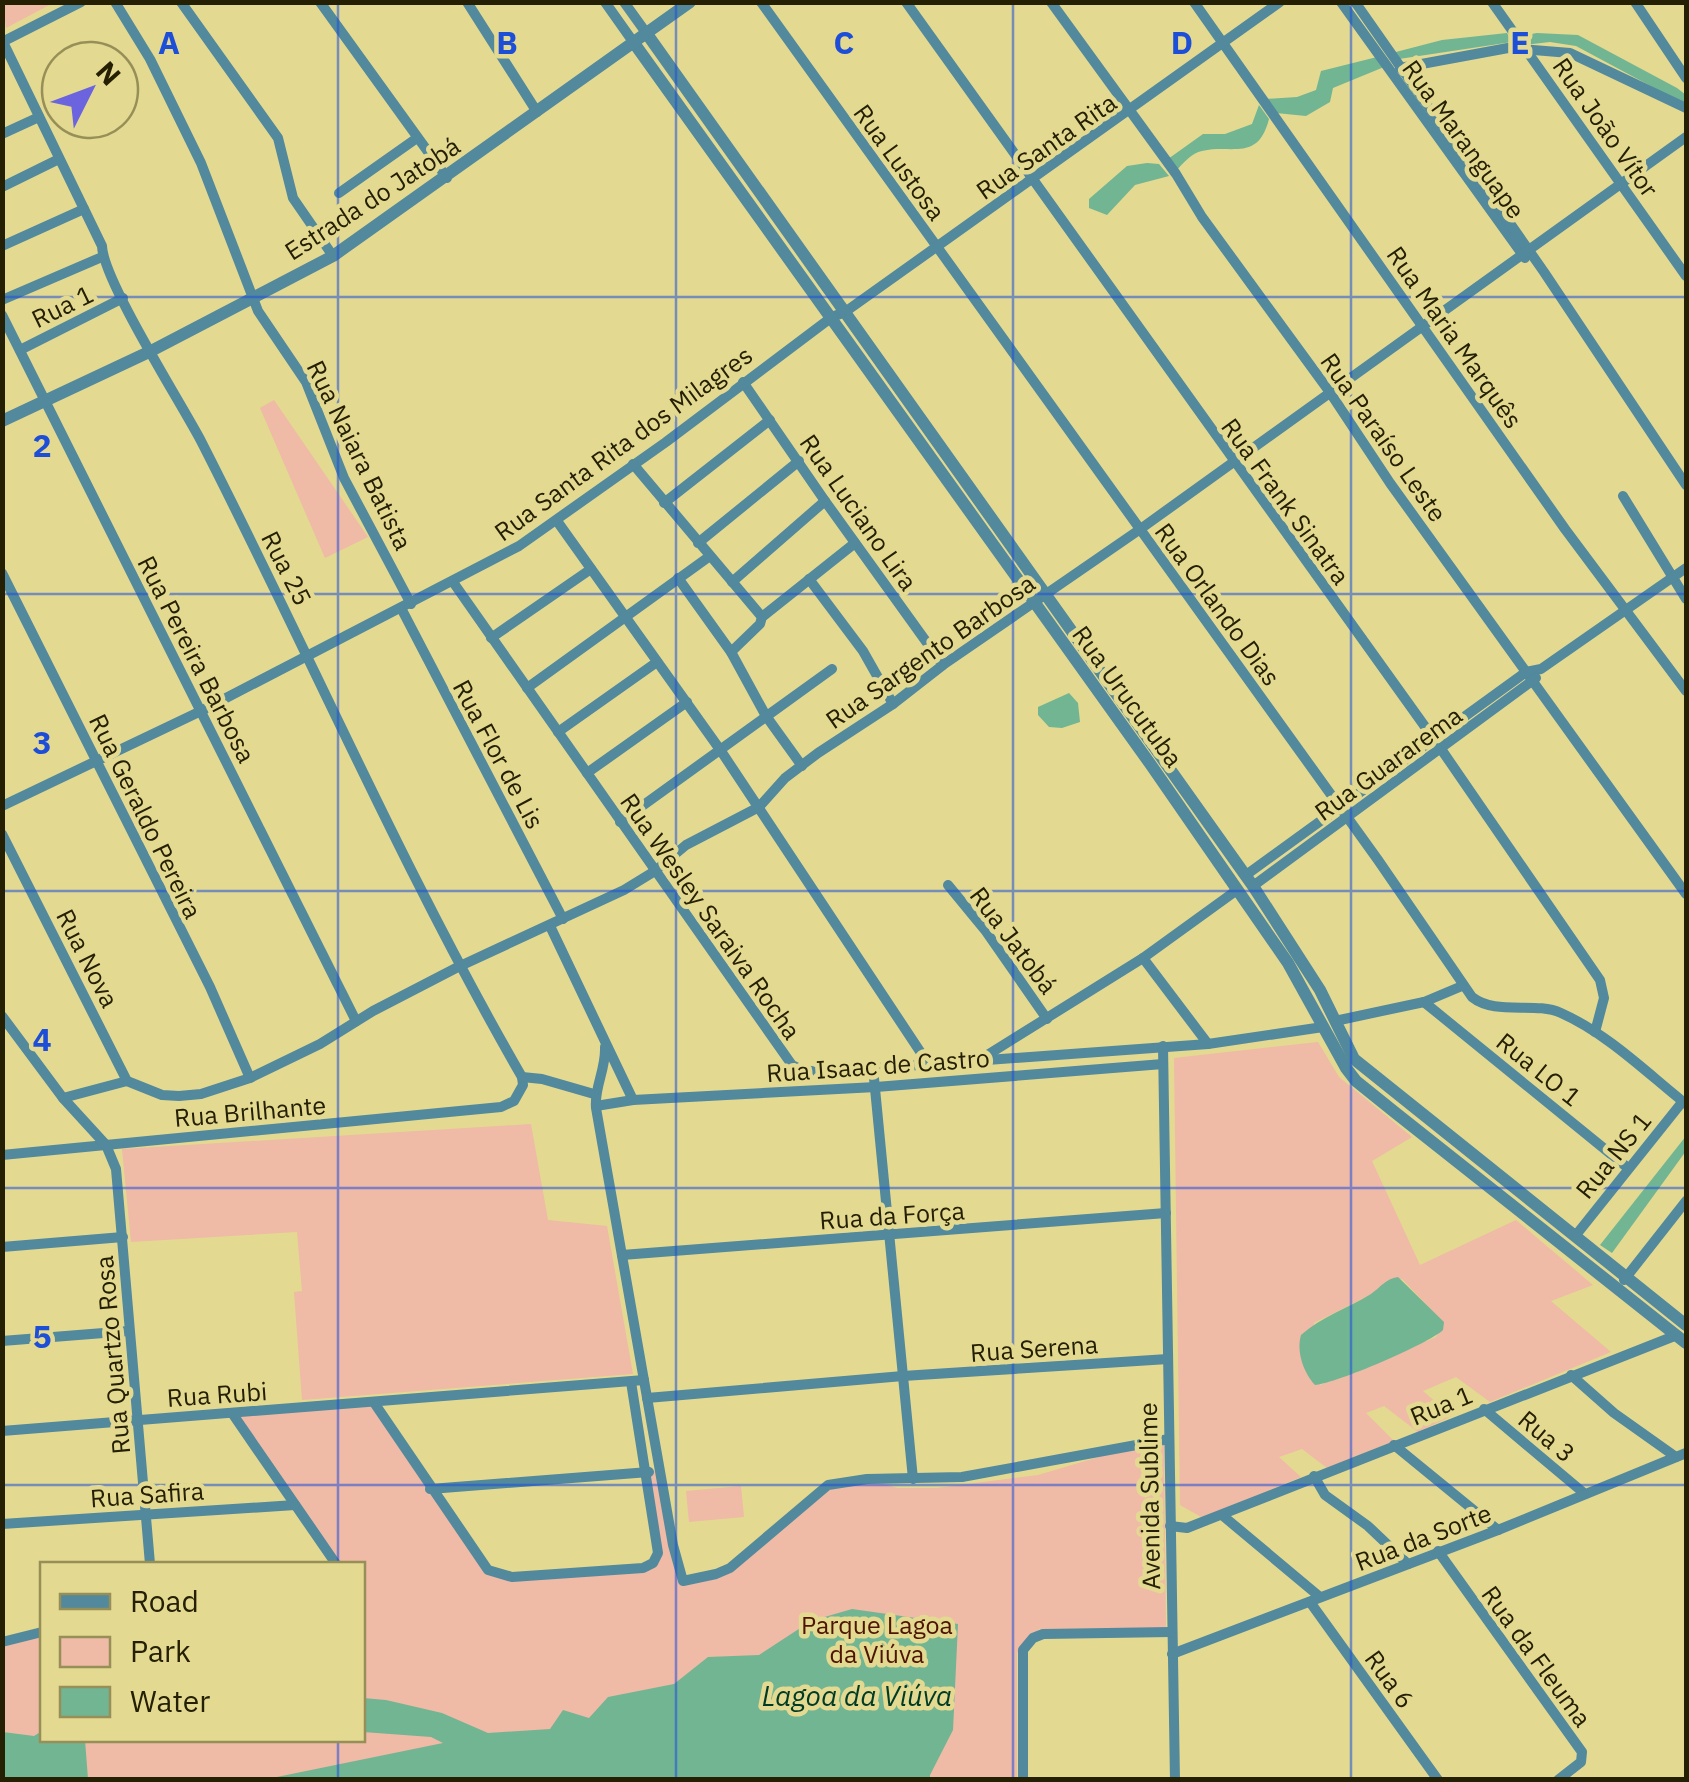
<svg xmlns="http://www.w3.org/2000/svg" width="1689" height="1782" font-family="'IBM Plex Sans',sans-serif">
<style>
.green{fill:#efbaa6;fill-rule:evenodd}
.water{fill:#72b593}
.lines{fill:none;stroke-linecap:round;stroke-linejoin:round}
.minor{stroke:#52899c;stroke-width:10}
.tertiary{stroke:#52899c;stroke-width:12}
.grid{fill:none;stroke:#1d4ed8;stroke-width:2.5;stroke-opacity:0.55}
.labels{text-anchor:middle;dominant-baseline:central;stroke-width:9;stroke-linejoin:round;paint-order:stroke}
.street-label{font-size:25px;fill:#252003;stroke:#e3d991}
.park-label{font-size:25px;fill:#4d1400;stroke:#e3d991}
.water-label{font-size:28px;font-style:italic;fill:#003b25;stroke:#e3d991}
.grid-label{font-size:32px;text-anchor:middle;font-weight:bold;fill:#1d4ed8;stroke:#e3d991;stroke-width:9;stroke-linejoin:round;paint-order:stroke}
</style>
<rect width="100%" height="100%" fill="#e3d991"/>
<!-- green -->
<g class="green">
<path d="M3,2H53V3L6,28Z"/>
<path d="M274,400L368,537L325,558L260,408Z"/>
<path d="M1318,1042L1339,1077L1412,1137L1372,1161L1420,1265L1516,1220L1593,1285L1551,1301L1611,1352L1490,1402L1456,1377L1423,1391L1452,1416L1418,1432L1384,1406L1366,1413L1394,1441L1327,1468L1302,1449L1279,1457L1301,1477L1203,1518L1180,1505L1174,1058ZM1402,1279L1443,1322L1436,1337L1320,1385L1314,1323Z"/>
<path d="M531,1124L548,1220L607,1226L633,1374L302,1400L294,1292L302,1291L297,1232L131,1242L122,1149Z"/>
<path d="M375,1404L494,1574L643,1568L656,1558L645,1472L660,1470L682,1578L722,1573L817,1491L867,1479L897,1488H937L1038,1475L1146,1443L1150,1448L1164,1445L1166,1628L1039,1629L1017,1653V1779H3L2,1642L42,1632V1740H362V1564H336L232,1413Z"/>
<path d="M741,1486L744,1517L689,1522L686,1491Z"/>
</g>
<!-- water -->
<g class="water">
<path d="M1507,33L1512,42L1399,59L1392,53L1442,40Z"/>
<path d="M1537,33L1578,35L1677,88L1686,95V105L1576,46L1550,42L1524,45L1520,36Z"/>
<path d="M1377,57L1384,67L1333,88L1330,102L1306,116L1276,113L1265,99L1297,97L1316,90L1321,71Z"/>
<path d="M1259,105L1269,119C1258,162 1232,144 1202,151C1192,153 1183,163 1176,171L1168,159L1203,134H1225L1252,124Z"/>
<path d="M1147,163L1159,164L1169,176L1135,185L1107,215L1089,208V199L1127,166Z"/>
<path d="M1069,693L1078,703L1080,722L1062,728L1049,727L1038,715V707Z"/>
<path d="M1686,1136V1151L1612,1253L1600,1245Z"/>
<path d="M1398,1277L1444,1322L1443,1330C1428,1344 1337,1383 1315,1385C1304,1373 1296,1352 1301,1335C1322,1316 1347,1309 1371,1294C1381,1287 1385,1279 1398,1277Z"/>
<path d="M852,1609L958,1624L953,1730L930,1775V1779H267L443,1743L431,1737L363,1732V1698L386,1700L442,1713L488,1733L550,1729L563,1710L589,1718L608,1697L674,1684L708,1657L759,1655L811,1621Z"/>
<path d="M42,1731V1740H85L88,1779H3V1732L34,1736Z"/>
</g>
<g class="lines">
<!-- minor -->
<g class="minor">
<path d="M115,2L150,59L201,163L258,311L306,382L344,478L411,604"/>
<path d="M181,2L278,138L293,198L333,256"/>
<path d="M320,2L447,178"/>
<path d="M467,2L537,112"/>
<path d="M605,2L634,43"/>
<path d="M624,2L647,34"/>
<path d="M761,2L1378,860L1472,997C1496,1016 1534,1001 1561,1013C1608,1034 1647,1073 1686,1104"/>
<path d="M906,2L1441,749L1600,980L1604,998L1595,1032"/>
<path d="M1051,2L1176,174L1202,217L1329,391L1390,483L1686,894"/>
<path d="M1194,2L1565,529L1686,691"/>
<path d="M1341,2L1525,258"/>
<path d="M1355,2L1544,272L1686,485"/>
<path d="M1492,2L1686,276"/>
<path d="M1635,2L1686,78"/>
<path d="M2,40L102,246C103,280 181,403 201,441C309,652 403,871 522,1077L523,1085L514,1101L501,1107L2,1155"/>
<path d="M2,42L81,2"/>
<path d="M1400,68L1508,48L1570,53L1686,108"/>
<path d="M2,134L39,117"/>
<path d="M2,187L59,159"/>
<path d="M339,193L417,138"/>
<path d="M2,246L84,209"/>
<path d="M2,300L102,257"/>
<path d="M2,315L356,1021"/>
<path d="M20,350L123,298"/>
<path d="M743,382L825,501L943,665"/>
<path d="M633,464L762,617"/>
<path d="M1623,496L1686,599"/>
<path d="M664,503L770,420"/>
<path d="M557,521L721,751L929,1065"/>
<path d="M698,543L799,461"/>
<path d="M2,573L210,987L250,1078"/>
<path d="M678,578L731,652L766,716L802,766"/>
<path d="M809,579L863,651L893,704"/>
<path d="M453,582L792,1065C810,1075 830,1071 850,1070L1208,1044L1323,1027"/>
<path d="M732,582L825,501"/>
<path d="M401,608L563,919"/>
<path d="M491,638L591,569"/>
<path d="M731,652L760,624L762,617L855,543"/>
<path d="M527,688L710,556"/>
<path d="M558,732L657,662"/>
<path d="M587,773L687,702"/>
<path d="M2,806L201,711L519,546L666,442L832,317L845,312L1280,2"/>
<path d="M620,822L832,669"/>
<path d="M2,834L127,1081L162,1095L179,1096L201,1094L250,1078L320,1044L373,1011L458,967L624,890L655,871L686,845L759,807L785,778L818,753L893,704L943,665L1139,530L1686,137"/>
<path d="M1246,875L1526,672L1541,669L1686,568"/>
<path d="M948,885L985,930L1047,1019"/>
<path d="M1253,886L1536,678"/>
<path d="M550,926L633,1100"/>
<path d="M1143,958L1208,1044"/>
<path d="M1424,1002L1628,1168"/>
<path d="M2,1016L63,1098L106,1145L116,1169L150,1564"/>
<path d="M1335,1021L1424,1002L1462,986"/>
<path d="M1163,1046L1175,1780"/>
<path d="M605,1047C606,1070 594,1087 596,1108L673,1545L683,1581L716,1574L730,1568L828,1485L867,1479L962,1477L1169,1439"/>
<path d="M981,1059L1143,958L1237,890"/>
<path d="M873,1068L913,1479"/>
<path d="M522,1077L542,1079L594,1094"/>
<path d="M63,1098L127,1081"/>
<path d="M596,1106L633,1100L876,1087L1163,1064"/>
<path d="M1576,1235L1683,1101"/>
<path d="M2,1247L123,1237"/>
<path d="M622,1255L1166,1213"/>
<path d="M1624,1280L1686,1201"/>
<path d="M2,1341L129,1331"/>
<path d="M1571,1375L1614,1413L1676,1457"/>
<path d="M647,1398L903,1376L1168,1359"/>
<path d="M375,1404L488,1570L512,1577L643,1568L653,1563L658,1553L631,1382"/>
<path d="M1484,1409L1585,1494"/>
<path d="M232,1413L336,1564"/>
<path d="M2,1431L644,1380"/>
<path d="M1394,1445L1498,1530"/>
<path d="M1314,1476L1325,1495L1368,1526L1408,1564"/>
<path d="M430,1489L649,1472"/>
<path d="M1222,1515L1320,1597"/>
<path d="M2,1524L295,1505"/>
<path d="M1170,1526L1187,1528L1677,1335"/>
<path d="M1438,1551L1582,1752L1581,1762L1558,1780"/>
<path d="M1310,1602L1438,1780"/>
<path d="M2,1642L42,1632"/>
<path d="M1172,1654L1498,1530L1686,1453"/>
<path d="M1023,1780V1650L1033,1638L1043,1634L1171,1632"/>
</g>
<!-- tertiary -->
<g class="tertiary">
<path d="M647,34L1253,886L1320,990L1354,1059L1686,1325"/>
<path d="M634,43L1151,765L1288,963L1346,1068L1356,1081L1397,1114L1686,1343"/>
<path d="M2,421L151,351L333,256L690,2"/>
</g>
</g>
<!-- grid -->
<path class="grid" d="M338,2V1564M676,2V1780M1013,2V1780M1351,2V1780M2,297H1686M2,594H1686M2,891H1686M2,1188H1686M2,1485H1686M338,1740V1780"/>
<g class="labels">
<!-- street labels -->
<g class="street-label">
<text transform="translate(1606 127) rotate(55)">Rua João Vítor</text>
<text transform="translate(1464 139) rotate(54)">Rua Maranguape</text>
<text transform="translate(1046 146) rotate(-35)">Rua Santa Rita</text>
<text transform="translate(900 162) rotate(54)">Rua Lustosa</text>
<text transform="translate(372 198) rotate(-33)">Estrada do Jatobá</text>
<text transform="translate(62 306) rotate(-26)">Rua 1</text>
<text transform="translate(1455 337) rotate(55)">Rua Maria Marquês</text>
<text transform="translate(1384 437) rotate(55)">Rua Paraíso Leste</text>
<text transform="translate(623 443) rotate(-36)">Rua Santa Rita dos Milagres</text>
<text transform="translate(360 455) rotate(64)">Rua Naiara Batista</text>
<text transform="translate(1286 501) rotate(54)">Rua Frank Sinatra</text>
<text transform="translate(859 512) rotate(55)">Rua Luciano Lira</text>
<text transform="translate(287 568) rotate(63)">Rua 25</text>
<text transform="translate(1218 604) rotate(54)">Rua Orlando Dias</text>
<text transform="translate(930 651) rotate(-35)">Rua Sargento Barbosa</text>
<text transform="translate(197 659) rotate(63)">Rua Pereira Barbosa</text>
<text transform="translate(1128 696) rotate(54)">Rua Urucutuba</text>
<text transform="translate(499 754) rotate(62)">Rua Flor de Lis</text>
<text transform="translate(1388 763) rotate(-36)">Rua Guararema</text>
<text transform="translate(146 816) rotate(64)">Rua Geraldo Pereira</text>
<text transform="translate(711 916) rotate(55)">Rua Wesley Saraiva Rocha</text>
<text transform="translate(1014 940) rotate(53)">Rua Jatobá</text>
<text transform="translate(88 958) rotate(63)">Rua Nova</text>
<text transform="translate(878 1065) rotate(-4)">Rua Isaac de Castro</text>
<text transform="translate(1539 1069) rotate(39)">Rua LO 1</text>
<text transform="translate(250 1111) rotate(-5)">Rua Brilhante</text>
<text transform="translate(1613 1155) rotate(-51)">Rua NS 1</text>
<text transform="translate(892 1215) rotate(-4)">Rua da Força</text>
<text transform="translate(1034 1348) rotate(-4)">Rua Serena</text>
<text transform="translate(112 1355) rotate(-95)">Rua Quartzo Rosa</text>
<text transform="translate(217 1394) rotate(-4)">Rua Rubi</text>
<text transform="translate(1441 1405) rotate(-22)">Rua 1</text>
<text transform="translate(1547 1436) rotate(40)">Rua 3</text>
<text transform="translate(147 1494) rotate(-4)">Rua Safira</text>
<text transform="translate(1149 1496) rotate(-91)">Avenida Sublime</text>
<text transform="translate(1423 1537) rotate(-21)">Rua da Sorte</text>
<text transform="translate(1537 1656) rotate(54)">Rua da Fleuma</text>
<text transform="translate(1390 1679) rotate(54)">Rua 6</text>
</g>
<!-- park labels -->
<g class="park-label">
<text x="877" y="1624">Parque Lagoa<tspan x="877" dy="29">da Viúva</tspan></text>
</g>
<!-- water labels -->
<g class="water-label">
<text x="857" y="1695">Lagoa da Viúva</text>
</g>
</g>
<g class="grid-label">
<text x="169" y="54">A</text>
<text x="507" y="54">B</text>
<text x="844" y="54">C</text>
<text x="1182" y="54">D</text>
<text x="1520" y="54">E</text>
<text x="42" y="457">2</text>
<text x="42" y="754">3</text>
<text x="42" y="1051">4</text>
<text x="42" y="1348">5</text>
</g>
<!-- border -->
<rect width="1689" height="1782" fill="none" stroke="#252003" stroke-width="10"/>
<!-- legend -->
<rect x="40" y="1562" width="325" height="180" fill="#e3d991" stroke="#978f58" stroke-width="2.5"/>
<rect x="60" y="1594" width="50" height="15" fill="#52899c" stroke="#978f58" stroke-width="2.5"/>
<text x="130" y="1612" font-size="30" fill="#252003">Road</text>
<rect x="60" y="1637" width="50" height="30" fill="#efbaa6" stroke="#978f58" stroke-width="2.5"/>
<text x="130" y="1662" font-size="30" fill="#252003">Park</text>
<rect x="60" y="1687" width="50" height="30" fill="#72b593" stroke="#978f58" stroke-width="2.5"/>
<text x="130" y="1712" font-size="30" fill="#252003">Water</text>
<!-- north arrow -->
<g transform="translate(90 90) rotate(48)"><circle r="48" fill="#e3d991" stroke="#978f58" stroke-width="2.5"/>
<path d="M0-8L18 38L0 25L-18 38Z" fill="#6b64de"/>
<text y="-15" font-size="28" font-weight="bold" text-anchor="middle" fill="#252003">N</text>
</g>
</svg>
